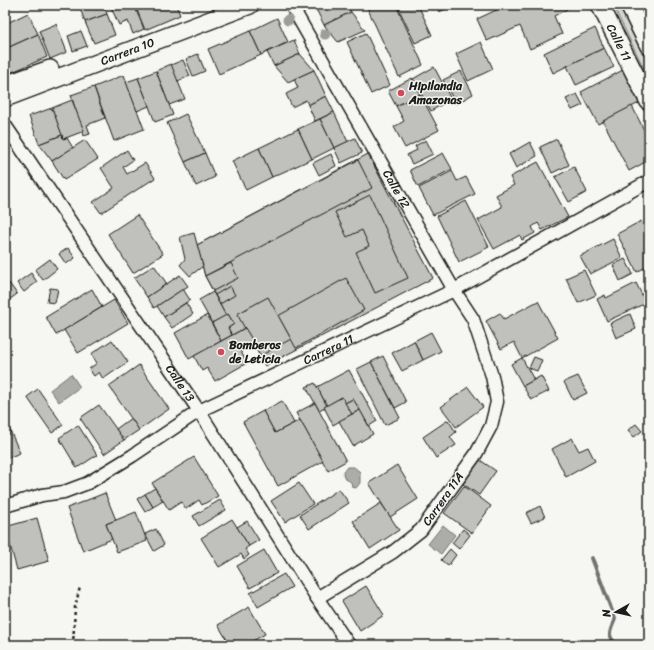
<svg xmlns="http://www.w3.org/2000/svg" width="654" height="650" font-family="Sriracha,sans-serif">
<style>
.green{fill:#d6d6d2;stroke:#797977}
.water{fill:#acaca9;stroke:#727271}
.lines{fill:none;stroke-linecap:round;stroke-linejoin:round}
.stream{stroke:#727271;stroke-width:4}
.building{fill:#c0c0bd;stroke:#1c1c1c}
.street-casing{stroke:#1c1c1c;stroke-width:15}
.secondary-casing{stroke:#1c1c1c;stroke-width:20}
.path{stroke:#1c1c1c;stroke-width:2.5;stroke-dasharray:3 3;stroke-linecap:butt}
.street{stroke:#f6f6f2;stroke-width:12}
.secondary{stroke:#f6f6f2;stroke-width:17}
.tree{fill:#9d9d9b}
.poi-dot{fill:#d1495b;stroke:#f6f6f2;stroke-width:1.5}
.labels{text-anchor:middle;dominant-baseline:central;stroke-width:3;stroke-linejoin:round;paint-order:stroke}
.street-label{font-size:12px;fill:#1c1c1c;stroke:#f6f6f2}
.poi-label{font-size:12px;font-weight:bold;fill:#1c1c1c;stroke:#f6f6f2;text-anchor:start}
</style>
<rect width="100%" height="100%" fill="#f6f6f2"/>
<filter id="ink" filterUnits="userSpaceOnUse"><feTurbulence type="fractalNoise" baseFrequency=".025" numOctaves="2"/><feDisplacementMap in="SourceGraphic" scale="8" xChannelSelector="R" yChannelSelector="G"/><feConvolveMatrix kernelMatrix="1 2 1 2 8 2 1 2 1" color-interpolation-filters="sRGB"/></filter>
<g filter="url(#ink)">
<!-- green -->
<g class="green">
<path d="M613,5H622L649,61V79Z"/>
<path d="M639,5H649V28Z"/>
</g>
<!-- water -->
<g class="water">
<path d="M71,374L80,387L59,402L50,390Z"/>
<path d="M347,467H354L360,472V483L356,488L352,487L351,482L344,478L343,472Z"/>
<path d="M443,525L455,535L441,554L428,544Z"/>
</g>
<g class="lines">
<!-- stream -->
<path class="stream" d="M592,558L615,619C610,632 606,635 617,645"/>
</g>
<!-- building -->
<g class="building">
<path d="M79,5H97L98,8L104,6L107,14L85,22Z"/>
<path d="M110,5H134L144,29L133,34L128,21L119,25Z"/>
<path d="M135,5H176L180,15L145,30Z"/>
<path d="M324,5H348L351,12L324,25L316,9Z"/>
<path d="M366,5H396L423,65L399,77Z"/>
<path d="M397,5H418L432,35L415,43Z"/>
<path d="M436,5H455L439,12Z"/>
<path d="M507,5H547L548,7L553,5H565L567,9L554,16L562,34L530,49L520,26L487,41L477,19Z"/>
<path d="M351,12L365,30L338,42L324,25Z"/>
<path d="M28,13L38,34L5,49V24Z"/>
<path d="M107,14L115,35L94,43L85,22Z"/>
<path d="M277,18L288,42L261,55L250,31Z"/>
<path d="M56,24L67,52L50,59L39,31Z"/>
<path d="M595,28L604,48L553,73L544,53Z"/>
<path d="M81,31L87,46L73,51L68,36Z"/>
<path d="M250,31L261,55L219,74L208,49Z"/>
<path d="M366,33L390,85L371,94L347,42Z"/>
<path d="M38,34L47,57L5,75V49Z"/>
<path d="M294,40L300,54L274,66L267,52Z"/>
<path d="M481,42L493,69L468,81L456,54Z"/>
<path d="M604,48L614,67L576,85L567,66Z"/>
<path d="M198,54L205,71L193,76L186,59Z"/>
<path d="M300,54L314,70L288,82L274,66Z"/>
<path d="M183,60L190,76L173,83L166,67Z"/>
<path d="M171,64L185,99L169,105L156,71Z"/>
<path d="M434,67L451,99L431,111L413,79Z"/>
<path d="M314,70L326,96L308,105L306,100L292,107L286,94L298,88L294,79Z"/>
<path d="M623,70L639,103L598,124L581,92Z"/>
<path d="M156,71L173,115L155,122L138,78Z"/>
<path d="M461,71L473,94L456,104L443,80Z"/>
<path d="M124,75L144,129L114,141L94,87Z"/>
<path d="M138,78L149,106L137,111L126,82Z"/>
<path d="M412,78L420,94L396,106L388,91Z"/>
<path d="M94,87L105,118L87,125L90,134L84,136L71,95Z"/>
<path d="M420,94L439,130L405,148L394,127L404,121L396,106Z"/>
<path d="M577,94L583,105L572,110L566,99Z"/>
<path d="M326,96L334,112L315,121L308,105Z"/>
<path d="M72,100L84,131L63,139L52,108Z"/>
<path d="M632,106L649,140V160L629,171L603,121Z"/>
<path d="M52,108L62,135L39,144L29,116Z"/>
<path d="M334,112L348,142L334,148L320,119Z"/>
<path d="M186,114L205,153L185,162L167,123Z"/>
<path d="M320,119L334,148L312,159L298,129Z"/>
<path d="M298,129L312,159L272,177L259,148Z"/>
<path d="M62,135L63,139L67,138L73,148L52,161L39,144Z"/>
<path d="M355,138L362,153L341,163L334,148Z"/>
<path d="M557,139L569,165L552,173L540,147Z"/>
<path d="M85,140L98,159L64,180L52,161Z"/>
<path d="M426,140L433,154L412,164L407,155L417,150L415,146Z"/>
<path d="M530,142L537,156L516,168L509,154Z"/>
<path d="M259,148L272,177L246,190L232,161Z"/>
<path d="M127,150L133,160L123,167L127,174L145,163L155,178L101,213L93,202L114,188L101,168Z"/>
<path d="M205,153L215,177L196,186L185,162Z"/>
<path d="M443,153L452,169L418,187L410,170Z"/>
<path d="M331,154L336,166L319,175L313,163Z"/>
<path d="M368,154L433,278L265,366L245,328L232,335L228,328L234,324L228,314L226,316L205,276L197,245Z"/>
<path d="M358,160L372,188L205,276L197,245Z"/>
<path d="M538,162L568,217L542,230L538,223L532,227L535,233L522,240L520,235L494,249L478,220L502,207L496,195L514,185L510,177Z"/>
<path d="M574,167L587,192L569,202L555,177Z"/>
<path d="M452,171L457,181L466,177L475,194L433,215L419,188Z"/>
<path d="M370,195L408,278L375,293L356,252L369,246L362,230L347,237L335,212Z"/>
<path d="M466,201L489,247L459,262L437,216Z"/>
<path d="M137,215L163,254L133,273L108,234Z"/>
<path d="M641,221L649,236V265L637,272L617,234Z"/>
<path d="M194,233L203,266L190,276L180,265L185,259L180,237Z"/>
<path d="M613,239L622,258L590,274L580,256Z"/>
<path d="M68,248L75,258L66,264L59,254Z"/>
<path d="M50,259L57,269L43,280L35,270Z"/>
<path d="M625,259L633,274L620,281L613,265Z"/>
<path d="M231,263L238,278L213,291L205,276Z"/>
<path d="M154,265L167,284L147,297L134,278Z"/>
<path d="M584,270L596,295L578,303L566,278Z"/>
<path d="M31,273L37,282L24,292L17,283Z"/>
<path d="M180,275L188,286L154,308L147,297Z"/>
<path d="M346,278L364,310L296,348L278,316Z"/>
<path d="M9,283L17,294L5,303V286Z"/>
<path d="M636,283L646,303L607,321L597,299L605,295L606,298Z"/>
<path d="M230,286L235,295L220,304L215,295Z"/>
<path d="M50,288L58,289L55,303L47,302Z"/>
<path d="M92,289L102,307L56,335L46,317Z"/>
<path d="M183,289L190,300L164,317L157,306Z"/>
<path d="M213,292L226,316L212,323L199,300Z"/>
<path d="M268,297L291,339L260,356L237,314Z"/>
<path d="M114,300L128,323L78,353L64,330Z"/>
<path d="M538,301L558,338L522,358L514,342L501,349L486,321L500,313L504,319Z"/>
<path d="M186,303L193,314L172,328L164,317Z"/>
<path d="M228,314L234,324L228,328L232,335L221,341L212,323Z"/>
<path d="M630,314L636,329L616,338L610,323Z"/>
<path d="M207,315L221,341L189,359L175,333Z"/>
<path d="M245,328L253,341L239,348L247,363L215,381L207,368L202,371L194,356Z"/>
<path d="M431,332L441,351L423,360L414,341Z"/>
<path d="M112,340L128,362L103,379L99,372L94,376L89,369L97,363L91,354Z"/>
<path d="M414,341L423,360L402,371L392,353Z"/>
<path d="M383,356L406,402L395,408L371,362Z"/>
<path d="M534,357L542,360L537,371L529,368Z"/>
<path d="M522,358L534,380L523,386L511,364Z"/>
<path d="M371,362L400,418L385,425L357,369Z"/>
<path d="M139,365L169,409L139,430L109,386Z"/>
<path d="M349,370L377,421L369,426L353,399L345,403L342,397L327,406L317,387Z"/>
<path d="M541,376L549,391L531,400L523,386Z"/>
<path d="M578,376L587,393L573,400L564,382Z"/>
<path d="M315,383L327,406L319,410L306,387Z"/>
<path d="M468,387L483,407L456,427L441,407Z"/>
<path d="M38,389L63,425L52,433L27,397Z"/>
<path d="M342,397L352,414L333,425L324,407Z"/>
<path d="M353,399L360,410L352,414L345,403Z"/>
<path d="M282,401L294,423L275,433L263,411Z"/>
<path d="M315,403L346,461L328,471L296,413Z"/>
<path d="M99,405L124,440L104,454L80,418Z"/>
<path d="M360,410L373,434L353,446L339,421Z"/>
<path d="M263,411L275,433L300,420L323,461L278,486L243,422Z"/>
<path d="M131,418L139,430L124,440L116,429Z"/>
<path d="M5,419L20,453L5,459Z"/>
<path d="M448,420L456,432L450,437L456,445L436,458L423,437Z"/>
<path d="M636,424L642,431L634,437L628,430Z"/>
<path d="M78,425L97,455L77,468L59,438Z"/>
<path d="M572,438L579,451L588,447L595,461L566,477L552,449Z"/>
<path d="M649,445V456L644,448Z"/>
<path d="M194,457L218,496L202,505L199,500L186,509L181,502L169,510L152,483Z"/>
<path d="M480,460L496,471L479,495L463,484Z"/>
<path d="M397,465L418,499L390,517L369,483Z"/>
<path d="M299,483L313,504L285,522L271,501Z"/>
<path d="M464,486L491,506L472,533L444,513Z"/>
<path d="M155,488L163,501L153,507L145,494Z"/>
<path d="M339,489L349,503L309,529L300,515Z"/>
<path d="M105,493L116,520L106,524L112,539L83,551L67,508Z"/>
<path d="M145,494L153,507L145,512L137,499Z"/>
<path d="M220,500L226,510L199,526L193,516Z"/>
<path d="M381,503L399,530L370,549L353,521Z"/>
<path d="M540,506L545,517L531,523L526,513Z"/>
<path d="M136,512L147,541L117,552L106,524Z"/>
<path d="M37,518L49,561L17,570L5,527Z"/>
<path d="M232,519L249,546L245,549L249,555L244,559L241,554L219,567L201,538Z"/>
<path d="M247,521L259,540L249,546L237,527Z"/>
<path d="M156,529L164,545L154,551L145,534Z"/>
<path d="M463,529L470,535L459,549L452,543Z"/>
<path d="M450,549L456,555L448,566L441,560Z"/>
<path d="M264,550L277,573L250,588L237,566Z"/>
<path d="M284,574L292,587L258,607L250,593Z"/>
<path d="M366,586L384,615L360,631L342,601Z"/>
<path d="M249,607L265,634L246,645H230L218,625Z"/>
<path d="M262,640L264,645H253Z"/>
</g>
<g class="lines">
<defs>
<g id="street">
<path id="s1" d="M291,5L454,290L473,319L492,376L497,402L491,426L476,454L421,530L393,552L317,598"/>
<path id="s2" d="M5,125L199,411L317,598L349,645"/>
<path id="s3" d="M5,506L42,495L64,492L88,483L132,456L199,411L454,290L649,181"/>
</g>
<g id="secondary">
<path id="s4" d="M600,5L649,102"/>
<path d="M629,5L649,46"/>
<path d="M5,85L50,69"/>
<path id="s5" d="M5,98L250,5"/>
</g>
</defs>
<!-- street casing -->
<use href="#street" class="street-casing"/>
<!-- secondary casing -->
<use href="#secondary" class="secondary-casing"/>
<!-- path -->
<path class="path" d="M73,645L75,607L80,587"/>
<!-- street -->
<use href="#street" class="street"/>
<!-- secondary -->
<use href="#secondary" class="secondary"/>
</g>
<!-- trees -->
<g class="tree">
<circle cx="288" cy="20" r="5.5"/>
<circle cx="325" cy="34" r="5.5"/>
</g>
</g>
<!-- markers -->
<g class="poi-dot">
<circle cx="401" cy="93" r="4"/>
<circle cx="221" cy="352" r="4"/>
</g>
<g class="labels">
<!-- street labels -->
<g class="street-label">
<text stroke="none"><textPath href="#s4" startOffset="42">Calle 11</textPath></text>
<text stroke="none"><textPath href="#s5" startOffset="131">Carrera 10</textPath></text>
<text stroke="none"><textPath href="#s1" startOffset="212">Calle 12</textPath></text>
<text stroke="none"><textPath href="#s3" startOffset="362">Carrera 11</textPath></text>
<text stroke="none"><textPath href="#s2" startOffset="312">Calle 13</textPath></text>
<text transform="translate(443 499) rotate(-55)">Carrera 11A</text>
</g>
<!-- poi labels -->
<g class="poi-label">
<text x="409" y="86">Hipilandia<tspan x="409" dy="14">Amazonas</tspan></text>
<text x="229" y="345">Bomberos<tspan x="229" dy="14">de Leticia</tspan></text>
</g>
</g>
<!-- margin -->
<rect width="654" height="650" fill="none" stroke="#f6f6f2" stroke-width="20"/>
<rect x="10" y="10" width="634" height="630" fill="none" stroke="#1c1c1c" stroke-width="1.5" filter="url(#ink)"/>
<!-- north arrow -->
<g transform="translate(616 612) rotate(262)" stroke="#f6f6f2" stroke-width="3" paint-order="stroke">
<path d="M0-3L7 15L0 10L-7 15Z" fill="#1c1c1c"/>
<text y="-6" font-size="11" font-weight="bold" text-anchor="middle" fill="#1c1c1c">N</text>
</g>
</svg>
